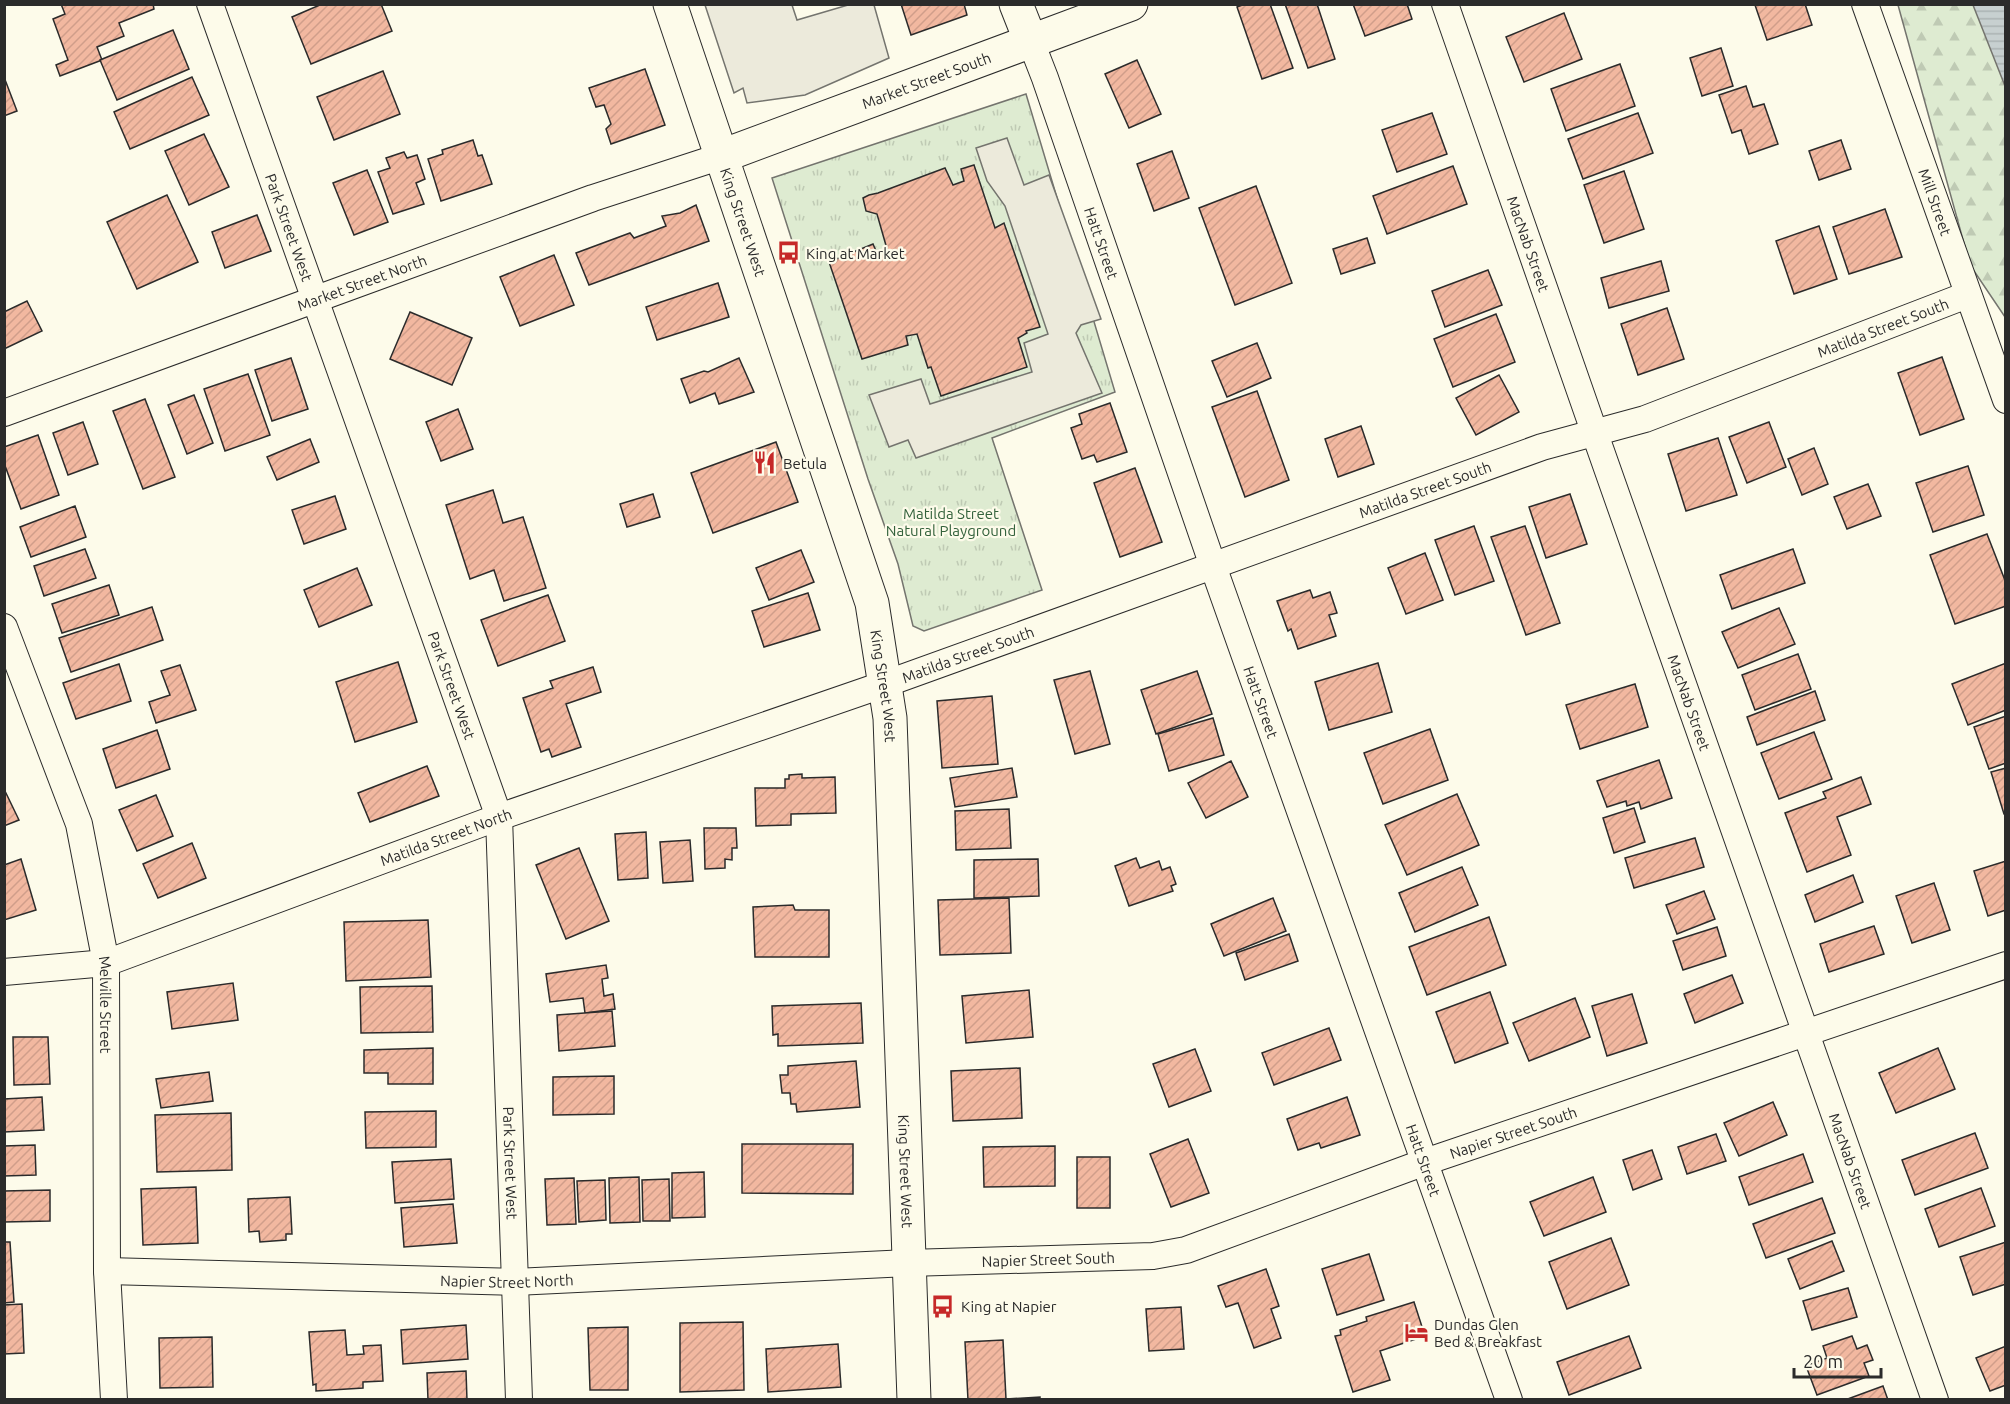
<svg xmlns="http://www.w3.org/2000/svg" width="2010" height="1404" font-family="Ubuntu,sans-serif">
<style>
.forest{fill:url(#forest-firs);stroke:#74746e;stroke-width:1.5}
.park{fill:url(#park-tufts);stroke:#74746e;stroke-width:1.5}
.parking{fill:#eceadb;stroke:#74746e;stroke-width:1.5}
.water{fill:url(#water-rules);stroke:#74746e;stroke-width:1.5}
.building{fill:url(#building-hatch);stroke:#2b2b2b;stroke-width:1.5}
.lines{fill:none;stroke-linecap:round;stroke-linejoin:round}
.street-casing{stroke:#2b2b2b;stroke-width:28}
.secondary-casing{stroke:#2b2b2b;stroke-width:35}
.primary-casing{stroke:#2b2b2b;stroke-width:35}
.street{stroke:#fdfbea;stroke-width:26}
.secondary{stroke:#fdfbea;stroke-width:33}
.primary{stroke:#fdfbea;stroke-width:33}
.labels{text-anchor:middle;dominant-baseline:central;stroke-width:4.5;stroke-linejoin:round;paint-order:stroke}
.street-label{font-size:15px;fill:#2b2b2b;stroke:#fdfbea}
.poi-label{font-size:15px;fill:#2b2b2b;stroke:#fdfbea;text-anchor:start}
.park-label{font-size:15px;fill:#34623c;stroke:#fdfbea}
</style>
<defs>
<pattern id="forest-firs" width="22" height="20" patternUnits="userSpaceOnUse" patternTransform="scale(1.5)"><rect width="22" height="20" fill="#deebd1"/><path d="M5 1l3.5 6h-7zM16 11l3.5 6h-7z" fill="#bfcab4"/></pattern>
<pattern id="park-tufts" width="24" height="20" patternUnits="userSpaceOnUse" patternTransform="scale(1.5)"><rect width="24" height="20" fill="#deebd1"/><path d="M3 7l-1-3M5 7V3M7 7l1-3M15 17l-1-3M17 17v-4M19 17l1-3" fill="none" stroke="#bfcab4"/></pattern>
<pattern id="water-rules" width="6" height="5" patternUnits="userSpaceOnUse" patternTransform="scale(1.5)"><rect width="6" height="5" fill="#c7d0d0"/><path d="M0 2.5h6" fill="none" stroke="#abb3b3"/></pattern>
<pattern id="building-hatch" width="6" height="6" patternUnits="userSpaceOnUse" patternTransform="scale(1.5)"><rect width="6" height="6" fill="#f2b8a0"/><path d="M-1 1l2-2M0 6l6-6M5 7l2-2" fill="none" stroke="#d09e8a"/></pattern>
</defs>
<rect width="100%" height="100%" fill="#fdfbea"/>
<!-- forest -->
<path class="forest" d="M1898,5H2005V317L1970,265Z"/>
<!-- park -->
<path class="park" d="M1026,94L1115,392L992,438L1042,590L924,631L913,626L898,564L868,479L772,178Z"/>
<!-- parking -->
<g class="parking">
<path d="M705,5H792L797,20L848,5H874L889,58L805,95L747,103L743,88L734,93Z"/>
<path d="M1007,138L1024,185L1049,175L1101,319L1081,325L1076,333L1102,393L916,458L908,440L889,447L869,395L921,379L930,404L1032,372L1024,343L1048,334L1005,206L987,181L976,148Z"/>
</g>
<!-- water -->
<path class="water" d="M1973,5H2005V86Z"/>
<!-- building -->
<g class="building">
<path d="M61,4H153L154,9L119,23L124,36L97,47L102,60L60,76L56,65L68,60L53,19L65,14Z"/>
<path d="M322,4H381L392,31L311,64L292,17Z"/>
<path d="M901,4H964L967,15L911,35Z"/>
<path d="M1245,4H1270L1293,68L1262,79L1237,7Z"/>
<path d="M1285,4H1317L1335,59L1308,68Z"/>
<path d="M1353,4H1407L1412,19L1365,36Z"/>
<path d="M1805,4L1812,25L1767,40L1755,5Z"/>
<path d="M1564,13L1582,59L1524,82L1506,37Z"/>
<path d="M173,30L189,69L117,100L100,60Z"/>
<path d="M1721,48L1733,86L1702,96L1690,58Z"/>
<path d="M1137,60L1161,114L1129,128L1105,74Z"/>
<path d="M1620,64L1635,106L1566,131L1551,89Z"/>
<path d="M645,69L665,125L611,144L606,129L611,124L604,105L596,107L589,88Z"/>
<path d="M383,71L400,114L334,140L317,97Z"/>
<path d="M4,77L17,111L4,116Z"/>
<path d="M192,77L209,115L130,149L114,112Z"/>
<path d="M1746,86L1753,107L1764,104L1778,144L1749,154L1741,130L1732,133L1719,95Z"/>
<path d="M1432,113L1447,154L1397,172L1382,130Z"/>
<path d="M1638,113L1653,153L1583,179L1568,139Z"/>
<path d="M204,134L229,187L189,205L165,151Z"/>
<path d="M473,140L478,156L482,155L492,184L441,201L428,159L443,154L442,150Z"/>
<path d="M1841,140L1851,169L1819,180L1809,151Z"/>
<path d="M1172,151L1189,198L1154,211L1137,164Z"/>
<path d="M404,152L407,158L417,155L425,179L416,183L424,204L393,214L378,172L390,168L386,158Z"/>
<path d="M974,165L995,228L1004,223L1040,327L1026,331L1027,333L1018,338L1027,367L941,396L931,367L928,368L917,334L906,336L908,345L862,359L829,262L873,244L876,251L887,249L877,214L866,211L863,198L869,195L878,193L945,168L953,185L964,181L961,169Z"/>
<path d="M1453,166L1467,204L1387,234L1373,196Z"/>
<path d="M367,170L388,222L354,235L333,183Z"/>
<path d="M1624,171L1644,229L1604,243L1584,185Z"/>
<path d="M1256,186L1292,283L1235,305L1199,208Z"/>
<path d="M167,195L198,262L137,289L107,222Z"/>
<path d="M696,205L709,241L589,285L576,253L630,233L634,238L666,226L662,216L680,213Z"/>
<path d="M1885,209L1902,257L1849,274L1833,227Z"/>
<path d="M257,215L271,251L225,268L212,232Z"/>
<path d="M1819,226L1837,279L1794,294L1776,241Z"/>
<path d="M1367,238L1375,263L1341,274L1333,249Z"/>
<path d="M554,255L574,305L520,326L500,277Z"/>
<path d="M1661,261L1669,291L1609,308L1601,278Z"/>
<path d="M1488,270L1502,305L1445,327L1432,291Z"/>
<path d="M718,283L729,317L657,340L646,307Z"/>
<path d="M27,301L42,331L4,349V312Z"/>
<path d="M1667,308L1684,359L1638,375L1621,324Z"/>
<path d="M410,312L472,338L452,385L390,359Z"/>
<path d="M1496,314L1515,362L1453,387L1434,339Z"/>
<path d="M1257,343L1271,378L1227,397L1212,361Z"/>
<path d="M1942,357L1964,419L1920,435L1898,373Z"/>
<path d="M291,358L308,409L272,421L255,370Z"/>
<path d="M739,358L754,392L719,404L715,393L690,403L681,379L704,371L708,372Z"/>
<path d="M248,374L270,435L225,451L204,389Z"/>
<path d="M1499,375L1519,412L1476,435L1456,398Z"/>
<path d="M1257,391L1289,480L1245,497L1212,407Z"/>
<path d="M194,395L213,443L187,454L168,405Z"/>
<path d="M145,399L175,477L143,489L113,411Z"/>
<path d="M1110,403L1127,452L1097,462L1094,455L1082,459L1071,428L1082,424L1079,414Z"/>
<path d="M458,409L473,449L441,461L426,422Z"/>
<path d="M83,422L98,464L68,475L53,433Z"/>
<path d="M1769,422L1786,467L1747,483L1729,437Z"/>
<path d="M1361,426L1374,464L1338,477L1325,439Z"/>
<path d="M38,435L59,495L21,509L4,463V447Z"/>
<path d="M1718,438L1737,495L1686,511L1668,454Z"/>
<path d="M310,439L319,462L277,480L267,457Z"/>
<path d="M776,442L798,502L713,533L691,473Z"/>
<path d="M1814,448L1828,484L1802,495L1788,459Z"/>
<path d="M1968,466L1984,515L1933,532L1916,483Z"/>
<path d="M1135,468L1162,542L1120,557L1094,483Z"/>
<path d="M1868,484L1881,516L1847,529L1834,497Z"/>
<path d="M493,490L503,523L523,517L546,588L504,601L494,570L470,579L446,505Z"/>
<path d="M653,494L660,517L627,527L620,504Z"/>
<path d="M1570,494L1587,544L1546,558L1529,507Z"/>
<path d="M335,496L346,529L304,544L292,510Z"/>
<path d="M75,506L86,537L31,557L20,527Z"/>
<path d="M1474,526L1494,581L1455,595L1435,540Z"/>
<path d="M1525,526L1560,623L1526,635L1491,537Z"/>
<path d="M1987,534L2006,583V606L1955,624L1930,555Z"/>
<path d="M85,549L96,578L44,596L34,566Z"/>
<path d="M1793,549L1805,583L1732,609L1720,575Z"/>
<path d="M801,550L814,582L769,600L756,568Z"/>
<path d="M1425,553L1443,600L1406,614L1388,568Z"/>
<path d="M357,568L372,605L319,627L304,590Z"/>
<path d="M109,585L119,615L62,633L52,604Z"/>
<path d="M1310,590L1313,598L1330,592L1337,613L1329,615L1336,636L1298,649L1291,629L1288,631L1277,601Z"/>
<path d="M808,593L820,630L764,647L752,611Z"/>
<path d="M548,595L565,641L498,666L481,620Z"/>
<path d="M152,607L163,640L71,672L59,638Z"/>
<path d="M1779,608L1795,644L1738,668L1722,632Z"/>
<path d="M1798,654L1811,689L1755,710L1742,675Z"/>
<path d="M398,662L417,722L355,742L336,682Z"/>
<path d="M1378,663L1392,712L1329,730L1315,682Z"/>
<path d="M2006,663V710L1968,725L1952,684Z"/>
<path d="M119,664L131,701L76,719L63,683Z"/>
<path d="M180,665L196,710L156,723L149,702L170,695L161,671Z"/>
<path d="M593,667L601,692L566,704L581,747L552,757L549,749L541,752L523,698L553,688L550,681Z"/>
<path d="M1090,671L1110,744L1075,754L1054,680Z"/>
<path d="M1197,671L1212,714L1156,734L1141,690Z"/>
<path d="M1635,684L1648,727L1580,749L1566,705Z"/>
<path d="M1815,691L1825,720L1757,745L1747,717Z"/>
<path d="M992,696L998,764L942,768L937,701Z"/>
<path d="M2006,716V763L1989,769L1974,727Z"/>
<path d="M1213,718L1224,755L1169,771L1158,734Z"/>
<path d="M1430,729L1448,780L1383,804L1364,753Z"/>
<path d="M157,730L170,769L116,788L103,749Z"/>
<path d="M1814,732L1832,779L1779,799L1761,753Z"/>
<path d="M1659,760L1672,798L1641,809L1639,802L1627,806L1626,801L1607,807L1597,781Z"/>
<path d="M1231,761L1248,797L1206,818L1188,783Z"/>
<path d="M427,766L439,796L370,822L358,793Z"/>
<path d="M1012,768L1017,797L955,807L950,778Z"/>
<path d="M2006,768V814H2004L1991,772Z"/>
<path d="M802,774V778L835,777L836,813L791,814V825L756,826L755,788H785V779H789V775Z"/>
<path d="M1861,777L1871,804L1837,817L1851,855L1807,872L1785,813L1826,798L1823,792Z"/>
<path d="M4,789L19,820L4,826Z"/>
<path d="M1457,794L1479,845L1407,875L1385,825Z"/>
<path d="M156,795L173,836L137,851L119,810Z"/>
<path d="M1634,808L1645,842L1614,853L1603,818Z"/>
<path d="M1009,809L1011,848L956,850L955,811Z"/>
<path d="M704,828H736L737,848H732V860L725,859V868L705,869Z"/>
<path d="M646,832L648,878L618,880L615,834Z"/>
<path d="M1695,838L1704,867L1634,888L1625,858Z"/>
<path d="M690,840L693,881L663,883L660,842Z"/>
<path d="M192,843L206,878L158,898L143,864Z"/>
<path d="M579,848L609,921L566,939L536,865Z"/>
<path d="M1136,858L1140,868L1159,861L1162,870L1170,867L1176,884L1171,886L1173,891L1129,906L1115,866Z"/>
<path d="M21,859L36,910L4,920V865Z"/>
<path d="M1038,859L1039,896L974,898V860Z"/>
<path d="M2006,861V910L1988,916L1974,871Z"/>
<path d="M1462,867L1478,905L1415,932L1399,893Z"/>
<path d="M1853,875L1863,902L1815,922L1805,895Z"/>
<path d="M1934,883L1950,930L1912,943L1896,896Z"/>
<path d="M1704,891L1715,919L1677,934L1666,905Z"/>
<path d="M1009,898L1011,953L940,955L938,900Z"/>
<path d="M1273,898L1286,931L1224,956L1211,924Z"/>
<path d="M793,905L795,910H829V957H755L753,907Z"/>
<path d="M1489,917L1506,965L1427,995L1409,947Z"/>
<path d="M428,920L431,977L346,981L344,922Z"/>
<path d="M1874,926L1884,954L1829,972L1820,944Z"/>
<path d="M1717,927L1726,956L1683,970L1673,941Z"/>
<path d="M1289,934L1298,961L1245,980L1236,953Z"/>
<path d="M606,965L608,978L602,979L604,996L613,994L615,1009L585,1013L583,998L550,1002L546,974Z"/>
<path d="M1732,975L1743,1003L1695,1023L1684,994Z"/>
<path d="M233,983L238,1020L172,1029L167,992Z"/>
<path d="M432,986L433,1032L361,1033L360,987Z"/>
<path d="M1029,990L1033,1037L966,1043L962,996Z"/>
<path d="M1490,992L1508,1043L1455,1063L1436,1012Z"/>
<path d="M1632,994L1647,1043L1607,1056L1592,1006Z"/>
<path d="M1575,998L1590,1037L1529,1061L1513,1023Z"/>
<path d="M861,1003L863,1043L778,1046V1034L773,1035L772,1006Z"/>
<path d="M612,1011L615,1046L559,1051L557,1015Z"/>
<path d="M1329,1028L1341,1060L1274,1085L1262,1053Z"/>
<path d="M13,1037H48L50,1084L14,1085Z"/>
<path d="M433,1048V1084H388V1073H364V1050Z"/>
<path d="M1938,1048L1955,1089L1896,1113L1879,1073Z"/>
<path d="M1195,1049L1211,1091L1169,1107L1153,1064Z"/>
<path d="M856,1061L860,1107L797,1112L796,1104H791L790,1093H782L780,1075H788V1066Z"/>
<path d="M1020,1068L1022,1118L953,1121L951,1071Z"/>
<path d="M209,1072L213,1101L161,1108L156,1079Z"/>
<path d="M614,1076V1114L553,1115V1077Z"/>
<path d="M42,1097L44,1130L4,1132V1099Z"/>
<path d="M1347,1097L1360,1135L1321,1148L1319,1143L1298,1150L1287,1119Z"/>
<path d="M1773,1102L1787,1135L1739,1156L1724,1123Z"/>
<path d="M436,1111V1147L366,1148L365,1112Z"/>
<path d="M231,1113L232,1170L157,1172L155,1115Z"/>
<path d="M1975,1133L1988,1168L1915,1195L1902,1160Z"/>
<path d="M1716,1134L1726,1161L1687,1174L1678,1147Z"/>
<path d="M1188,1139L1209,1193L1171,1207L1150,1154Z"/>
<path d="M742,1144H853V1194L742,1193Z"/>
<path d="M35,1145L36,1175L4,1176V1146Z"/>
<path d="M1055,1146V1186L984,1187L983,1147Z"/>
<path d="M1652,1150L1662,1179L1633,1190L1623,1160Z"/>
<path d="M1803,1154L1813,1182L1749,1205L1739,1177Z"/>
<rect x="1077" y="1157" width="33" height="51"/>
<path d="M451,1159L454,1199L395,1203L392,1162Z"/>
<path d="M704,1172L705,1217L672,1218V1173Z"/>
<path d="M639,1177L640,1222L610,1223L609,1178Z"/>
<path d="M1593,1177L1606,1212L1544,1236L1530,1202Z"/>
<path d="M574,1178L576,1224L547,1225L545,1179Z"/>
<path d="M669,1179L670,1221H643L642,1180Z"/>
<path d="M605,1180L606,1220L579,1222L577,1181Z"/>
<path d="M196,1187L198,1243L143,1245L141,1189Z"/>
<path d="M1981,1188L1995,1226L1939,1247L1925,1209Z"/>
<path d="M50,1190V1221L4,1222V1191Z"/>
<path d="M290,1197L292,1234H286V1240L260,1242L259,1231L249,1232L248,1199Z"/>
<path d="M1822,1198L1835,1233L1766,1258L1753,1224Z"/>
<path d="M453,1204L457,1243L404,1247L401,1208Z"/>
<path d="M1611,1238L1629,1285L1567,1309L1549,1262Z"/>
<path d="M1832,1241L1844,1271L1800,1289L1788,1259Z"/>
<path d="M4,1242H10L14,1302L4,1303Z"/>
<path d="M2006,1242V1284L1973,1295L1960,1257Z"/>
<path d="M1369,1254L1384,1300L1337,1315L1322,1269Z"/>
<path d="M1266,1269L1279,1306L1271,1309L1281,1338L1254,1348L1238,1303L1226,1307L1218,1286Z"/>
<path d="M1848,1288L1857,1317L1812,1330L1803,1301Z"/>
<path d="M1414,1302L1425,1336L1380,1351L1390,1380L1353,1392L1335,1336L1341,1335L1340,1330L1367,1321L1366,1317Z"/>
<path d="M22,1304L24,1353L4,1354V1305Z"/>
<path d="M1181,1307L1184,1349L1149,1351L1146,1309Z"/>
<path d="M743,1322L744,1390L680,1392V1323Z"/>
<path d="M466,1325L468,1359L403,1364L401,1330Z"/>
<path d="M628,1327V1390H590L588,1328Z"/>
<path d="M345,1330L347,1355L364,1354L363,1346L381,1345L383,1381L363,1382V1388L316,1391V1384L313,1385L309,1332Z"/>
<path d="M1629,1336L1641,1368L1569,1395L1557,1362Z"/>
<path d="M1852,1336L1857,1349L1867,1345L1873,1360L1864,1363L1869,1376L1817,1395L1806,1366L1827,1358L1823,1346Z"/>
<path d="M212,1337L213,1387L160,1388L159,1338Z"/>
<path d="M1003,1340L1006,1399L1040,1397V1400H968L965,1342Z"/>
<path d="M838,1344L841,1387L768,1392L766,1349Z"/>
<path d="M2006,1346V1385L1990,1391L1976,1358Z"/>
<path d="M466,1371L467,1400H428L427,1373Z"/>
<path d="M1883,1386L1888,1400H1845Z"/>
</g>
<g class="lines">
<defs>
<g id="street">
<path id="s1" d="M210,4L499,817L519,1400"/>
<path id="s2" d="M1445,4L1595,434L1935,1400"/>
<path id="s3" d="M1865,4L2006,400"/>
<path id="s4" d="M1031,42L1045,78L1213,566L1509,1400"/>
<path id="s5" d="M4,413L593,198L722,156"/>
<path id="s6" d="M4,627L79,824L106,963L107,1271L114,1400"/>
<path id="s7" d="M4,972L106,963L499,817L885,684L1542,447L1645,419L1967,295"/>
<path id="s8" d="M107,1271L515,1282L908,1263L1153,1256L1186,1250L1425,1162L2006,965"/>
</g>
<g id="secondary">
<path d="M1016,4L1031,42"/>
<path id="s9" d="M722,156L1131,4"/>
</g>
<g id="primary">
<path id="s10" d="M670,4L872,603L890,718L914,1400"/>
</g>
</defs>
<!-- street casing -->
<use href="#street" class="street-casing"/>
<!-- secondary casing -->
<use href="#secondary" class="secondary-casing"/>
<!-- primary casing -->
<use href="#primary" class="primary-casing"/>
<!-- street -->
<use href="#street" class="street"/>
<!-- secondary -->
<use href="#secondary" class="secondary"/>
<!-- primary -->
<use href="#primary" class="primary"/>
</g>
<!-- icons -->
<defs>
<symbol id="bus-bare" viewBox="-9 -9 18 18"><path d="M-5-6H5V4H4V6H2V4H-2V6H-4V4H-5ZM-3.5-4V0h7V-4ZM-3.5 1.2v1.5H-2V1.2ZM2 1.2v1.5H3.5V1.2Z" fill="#c62828" stroke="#fdfbea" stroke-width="2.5" paint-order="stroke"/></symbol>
<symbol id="restaurant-bare" viewBox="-9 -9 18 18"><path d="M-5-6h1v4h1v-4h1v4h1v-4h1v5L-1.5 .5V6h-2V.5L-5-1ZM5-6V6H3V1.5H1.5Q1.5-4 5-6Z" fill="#c62828" stroke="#fdfbea" stroke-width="2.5" paint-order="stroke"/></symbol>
<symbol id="hotel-bare" viewBox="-9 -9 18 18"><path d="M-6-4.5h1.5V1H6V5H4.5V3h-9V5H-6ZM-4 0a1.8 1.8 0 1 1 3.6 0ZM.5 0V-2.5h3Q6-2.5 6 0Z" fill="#c62828" stroke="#fdfbea" stroke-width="2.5" paint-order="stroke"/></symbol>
</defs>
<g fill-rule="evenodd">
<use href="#bus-bare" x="772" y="236" width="33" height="33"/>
<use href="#restaurant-bare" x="748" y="446" width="33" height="33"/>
<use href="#bus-bare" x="926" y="1290" width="33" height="33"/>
<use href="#hotel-bare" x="1400" y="1316" width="33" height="33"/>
</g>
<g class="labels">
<!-- street labels -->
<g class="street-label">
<text stroke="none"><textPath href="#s9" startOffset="218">Market Street South</textPath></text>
<text stroke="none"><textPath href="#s3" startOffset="210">Mill Street</textPath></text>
<text stroke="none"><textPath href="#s10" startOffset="230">King Street West</textPath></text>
<text stroke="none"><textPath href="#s1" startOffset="237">Park Street West</textPath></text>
<text stroke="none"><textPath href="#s4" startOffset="213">Hatt Street</textPath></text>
<text stroke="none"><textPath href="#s2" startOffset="254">MacNab Street</textPath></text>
<text stroke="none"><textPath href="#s5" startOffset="381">Market Street North</textPath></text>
<text stroke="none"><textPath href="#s7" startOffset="1990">Matilda Street South</textPath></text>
<text stroke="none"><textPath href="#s7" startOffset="1504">Matilda Street South</textPath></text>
<text stroke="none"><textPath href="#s7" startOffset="1018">Matilda Street South</textPath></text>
<text stroke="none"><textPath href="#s1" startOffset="723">Park Street West</textPath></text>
<text stroke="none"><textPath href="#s10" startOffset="716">King Street West</textPath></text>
<text stroke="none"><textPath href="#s4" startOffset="699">Hatt Street</textPath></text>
<text stroke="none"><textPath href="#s2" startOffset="740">MacNab Street</textPath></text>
<text stroke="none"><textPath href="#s7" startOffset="465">Matilda Street North</textPath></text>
<text stroke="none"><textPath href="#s6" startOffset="394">Melville Street</textPath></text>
<text stroke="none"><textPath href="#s8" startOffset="1428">Napier Street South</textPath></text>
<text stroke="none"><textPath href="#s4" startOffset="1185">Hatt Street</textPath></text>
<text stroke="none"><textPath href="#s2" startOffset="1226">MacNab Street</textPath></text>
<text stroke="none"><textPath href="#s1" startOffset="1209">Park Street West</textPath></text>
<text stroke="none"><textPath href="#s10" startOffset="1202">King Street West</textPath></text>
<text stroke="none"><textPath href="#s8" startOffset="942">Napier Street South</textPath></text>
<text stroke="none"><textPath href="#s8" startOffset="400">Napier Street North</textPath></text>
</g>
<!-- poi labels -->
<g class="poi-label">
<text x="806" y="253">King at Market</text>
<text x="783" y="463">Betula</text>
<text x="961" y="1306">King at Napier</text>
<text x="1434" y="1324">Dundas Glen<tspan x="1434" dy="17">Bed &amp; Breakfast</tspan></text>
</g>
<!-- park labels -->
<g class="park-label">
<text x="951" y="513">Matilda Street<tspan x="951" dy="17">Natural Playground</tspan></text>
</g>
</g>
<!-- border -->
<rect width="2010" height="1404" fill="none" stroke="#2b2b2b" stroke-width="12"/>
<!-- scale -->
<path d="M1794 1368v9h87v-9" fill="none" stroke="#2b2b2b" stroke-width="3"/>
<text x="1803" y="1368" font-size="18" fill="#2b2b2b" stroke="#fdfbea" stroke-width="4.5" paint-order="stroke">20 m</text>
</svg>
